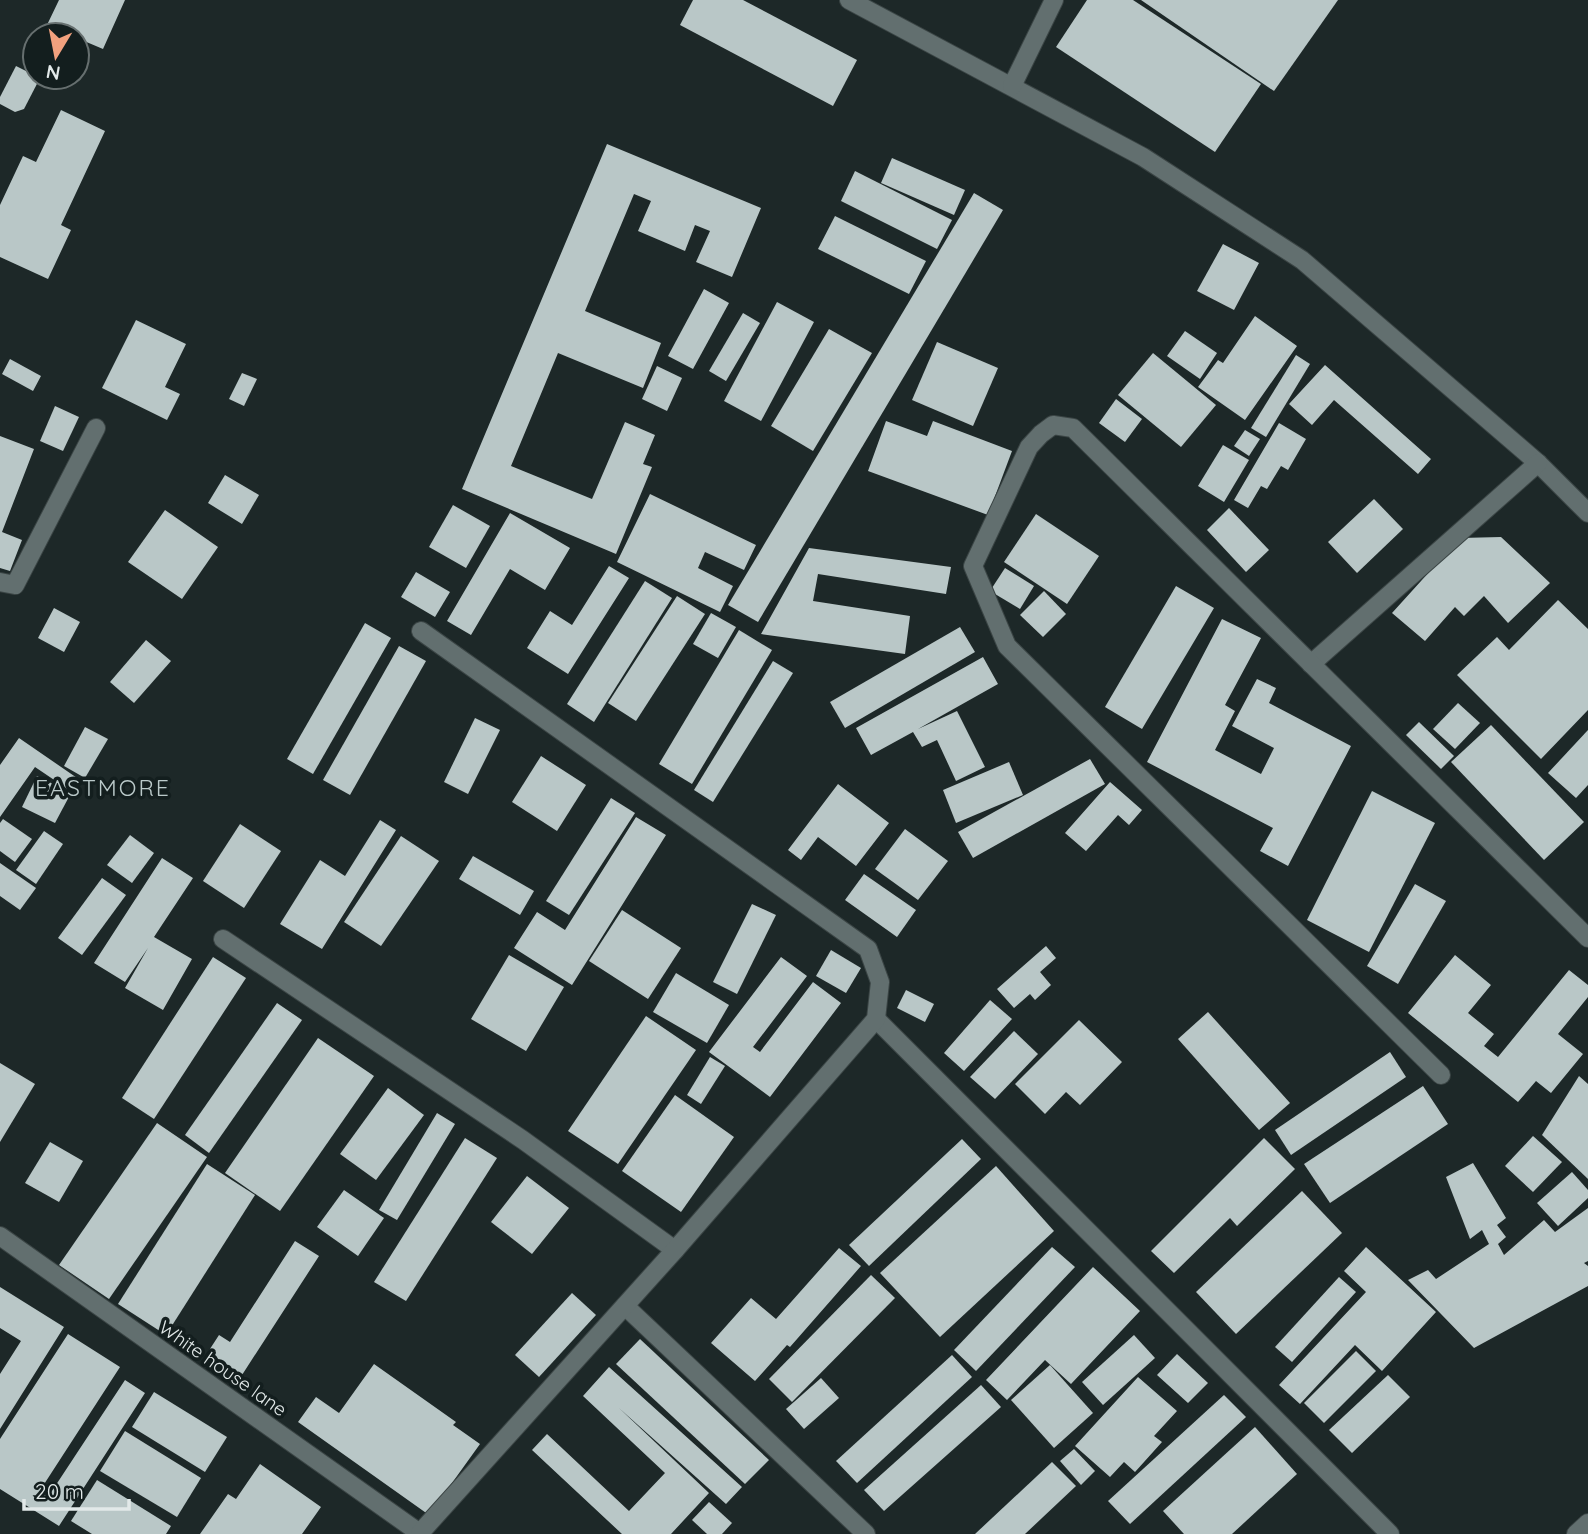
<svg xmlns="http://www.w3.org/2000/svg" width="1588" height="1534" font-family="Quicksand,sans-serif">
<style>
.building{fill:#b9c7c7}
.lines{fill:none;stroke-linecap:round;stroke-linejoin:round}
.street-casing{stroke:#3b4545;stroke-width:20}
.street{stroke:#626f6f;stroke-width:18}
.labels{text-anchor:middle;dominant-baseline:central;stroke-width:7;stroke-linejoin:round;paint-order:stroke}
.street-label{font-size:19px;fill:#e2e9e9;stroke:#131e1e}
.quarter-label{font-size:23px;letter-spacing:2px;fill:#bac9c9;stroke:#131e1e}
</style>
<rect width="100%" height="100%" fill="#1d2828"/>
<!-- building -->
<g class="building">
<path d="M59,0H125L103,49L77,38V35H70L47,25Z"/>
<path d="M693,0H743L857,60L833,106L680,25Z"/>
<path d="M1087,0H1133L1261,84L1215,152L1056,47Z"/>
<path d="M1141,0H1338L1274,91Z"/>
<path d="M16,66L40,78L24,109L15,112L0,104V97Z"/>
<path d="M61,110L105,131L61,225L71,230L48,279L0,257V205L23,156L36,162Z"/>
<path d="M607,144L761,208L732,277L696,262L710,231L695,225L685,251L638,231L651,201L634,194L585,311L661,343L643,388L558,353L511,466L592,499L625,422L655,435L643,464L652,467L616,554L462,489Z"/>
<path d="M892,158L965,190L954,215L881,183Z"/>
<path d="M855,171L952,220L937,249L841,201Z"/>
<path d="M974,193L1003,210L758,622L728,605Z"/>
<path d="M835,216L926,261L909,294L818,249Z"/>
<path d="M1223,244L1259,263L1234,310L1197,291Z"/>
<path d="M704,289L729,303L693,369L668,356Z"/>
<path d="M777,302L814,322L761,421L724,401Z"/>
<path d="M743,313L760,323L726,381L709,371Z"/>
<path d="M1255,316L1297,346L1245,420L1198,387L1218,360L1223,363Z"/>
<path d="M136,320L186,344L165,387L180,394L167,420L102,388Z"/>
<path d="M829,329L872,353L813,451L771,426Z"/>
<path d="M1185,331L1217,353L1200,379L1167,356Z"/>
<path d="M937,342L998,368L973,426L912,400Z"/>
<path d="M1153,353L1216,405L1181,447L1118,395Z"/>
<path d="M1296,355L1310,364L1266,437L1251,428Z"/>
<path d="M10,359L41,376L33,391L2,374Z"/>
<path d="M1325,365L1431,459L1418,474L1334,400L1312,425L1289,404Z"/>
<path d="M657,366L682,378L667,411L642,399Z"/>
<path d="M242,373L257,379L244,406L229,399Z"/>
<path d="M1116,399L1142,419L1125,442L1099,423Z"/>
<path d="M55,406L79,417L63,451L40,441Z"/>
<path d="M886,421L927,436L933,421L1012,451L988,515L868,471Z"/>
<path d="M1279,423L1306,439L1288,470L1281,466L1267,489L1261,486L1248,508L1234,500Z"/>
<path d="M1245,430L1260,439L1249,456L1234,446Z"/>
<path d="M0,436L34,449L2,532L22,540L10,571L0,568Z"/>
<path d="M1223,445L1249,460L1224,502L1198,486Z"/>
<path d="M225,475L259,495L242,524L208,503Z"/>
<path d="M650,494L756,545L744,570L705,552L698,568L733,586L720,612L617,562Z"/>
<path d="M1374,499L1403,529L1357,573L1328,542Z"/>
<path d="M453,505L490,526L466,568L429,547Z"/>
<path d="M1229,508L1269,550L1246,572L1207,530Z"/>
<path d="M165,510L218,547L182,599L128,562Z"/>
<path d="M510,513L570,548L545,590L510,569L471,635L447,621Z"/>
<path d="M1036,514L1099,556L1067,604L1004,562Z"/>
<path d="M1501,537L1550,583L1508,623L1484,596L1464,616L1455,607L1425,641L1392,613L1460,538Z"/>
<path d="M809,548L951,567L946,594L818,574L813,601L910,616L905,654L761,634Z"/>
<path d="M609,566L629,578L568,674L527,648L550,611L572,625Z"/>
<path d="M1005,568L1034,586L1020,609L990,591Z"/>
<path d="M416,572L450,592L435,617L401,597Z"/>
<path d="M645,581L672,598L594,722L567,704Z"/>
<path d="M1176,586L1214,608L1142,729L1105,707Z"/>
<path d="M1044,591L1066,614L1043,637L1020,615Z"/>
<path d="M677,596L705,614L636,721L608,703Z"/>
<path d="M1558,600L1588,629V710L1541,759L1457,675L1497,637L1509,650Z"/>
<path d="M54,608L80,622L64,652L38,638Z"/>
<path d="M711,613L736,627L718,658L693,644Z"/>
<path d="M1222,619L1261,638L1225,705L1235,711L1215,750L1261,774L1274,748L1232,726L1257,679L1276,688L1269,703L1351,746L1288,866L1260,851L1273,828L1147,762Z"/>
<path d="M365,623L391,638L313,774L287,759Z"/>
<path d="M960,627L975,652L845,728L830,702Z"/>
<path d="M739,630L772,650L692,784L659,764Z"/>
<path d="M146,640L171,661L134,703L110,682Z"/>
<path d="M399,646L426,661L350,795L323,780Z"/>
<path d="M983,657L998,684L918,729L957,711L985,767L956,781L937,740L922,747L913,732L871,755L856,728Z"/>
<path d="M773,661L793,673L713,802L694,790Z"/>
<path d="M1458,703L1480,723L1455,749L1433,729Z"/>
<path d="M475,718L500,730L468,794L444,782Z"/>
<path d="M1419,722L1454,756L1441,769L1406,735Z"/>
<path d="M1491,725L1584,822L1544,860L1451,762Z"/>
<path d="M85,727L108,739L85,778L64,766Z"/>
<path d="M1588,730V785L1576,798L1548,773Z"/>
<path d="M19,738L80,780L72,792L35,767L0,817V765Z"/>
<path d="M541,756L586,785L557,831L512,802Z"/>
<path d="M1090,759L1105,784L973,858L958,832Z"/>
<path d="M1009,762L1023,795L956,823L943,790Z"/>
<path d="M37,776L71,793L55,823L22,807Z"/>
<path d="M1110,782L1142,810L1129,825L1118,815L1086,851L1065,833Z"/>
<path d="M838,784L889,823L856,866L818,837L801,860L788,850Z"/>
<path d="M1372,791L1435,823L1369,952L1307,920Z"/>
<path d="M611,798L635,813L569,915L546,901Z"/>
<path d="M636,817L666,835L572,985L514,948L537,912L565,930Z"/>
<path d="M3,819L32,839L15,862L0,851V823Z"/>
<path d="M380,820L396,830L322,949L280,924L320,860L345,876Z"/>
<path d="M240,824L281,851L244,908L203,881Z"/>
<path d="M905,829L948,861L918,900L875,869Z"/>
<path d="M44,831L63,844L36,884L16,870Z"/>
<path d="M130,835L154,853L132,883L107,865Z"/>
<path d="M401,836L439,861L381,946L344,922Z"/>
<path d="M473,856L534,891L520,915L459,879Z"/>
<path d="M162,858L193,878L154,937L192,959L163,1010L125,988L148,948L125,982L94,963Z"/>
<path d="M0,863L36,888L20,910L0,896Z"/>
<path d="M864,874L916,910L897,937L845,900Z"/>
<path d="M102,878L126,895L82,955L58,938Z"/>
<path d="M1415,884L1446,901L1398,984L1367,966Z"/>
<path d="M752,904L776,915L737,994L713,982Z"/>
<path d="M622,910L681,948L648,999L589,961Z"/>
<path d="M1046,946L1056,958L1040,972L1051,985L1035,1000L1030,994L1014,1008L997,989Z"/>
<path d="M831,950L861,968L846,993L816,976Z"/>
<path d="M509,955L564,987L526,1051L471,1019Z"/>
<path d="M1455,955L1491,985L1468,1013L1494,1034L1484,1046L1498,1057L1569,970L1588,985V997L1558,1034L1583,1054L1551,1093L1536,1081L1518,1102L1408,1013Z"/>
<path d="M213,957L246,978L154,1119L122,1098Z"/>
<path d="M781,957L807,976L753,1047L760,1052L813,982L841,1003L770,1097L709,1052Z"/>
<path d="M676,973L729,1005L707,1043L653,1012Z"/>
<path d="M906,990L934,1004L925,1022L897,1008Z"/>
<path d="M990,1000L1012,1019L964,1071L944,1053Z"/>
<path d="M277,1003L302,1020L209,1153L185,1135Z"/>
<path d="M1208,1012L1290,1103L1259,1130L1178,1039Z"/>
<path d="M646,1016L696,1050L618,1164L568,1131Z"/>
<path d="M1079,1020L1122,1062L1080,1105L1066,1092L1045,1114L1015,1084Z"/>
<path d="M1014,1031L1038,1054L995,1099L970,1077Z"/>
<path d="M318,1038L374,1076L280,1211L225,1173Z"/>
<path d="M1390,1052L1406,1077L1291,1155L1275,1130Z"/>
<path d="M710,1057L725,1066L701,1104L687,1095Z"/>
<path d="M0,1063L35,1084L0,1142Z"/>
<path d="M1579,1076L1588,1084V1179L1542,1135Z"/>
<path d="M1423,1086L1448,1124L1330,1203L1304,1164Z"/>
<path d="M388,1088L424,1115L376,1180L340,1154Z"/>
<path d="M675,1095L734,1137L681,1212L622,1171Z"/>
<path d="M437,1113L455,1124L397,1220L379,1210Z"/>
<path d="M157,1123L207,1157L109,1299L59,1265Z"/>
<path d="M1533,1136L1562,1162L1533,1192L1505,1166Z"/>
<path d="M465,1138L497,1158L406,1301L374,1282Z"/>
<path d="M1264,1138L1295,1169L1237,1226L1230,1218L1174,1273L1151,1251Z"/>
<path d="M962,1139L981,1159L869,1266L849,1245Z"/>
<path d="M50,1142L83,1161L59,1202L25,1183Z"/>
<path d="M1473,1163L1506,1218L1497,1225L1506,1237L1498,1244L1504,1255L1544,1220L1555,1232L1588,1208V1261L1584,1263L1588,1266V1286L1474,1348L1408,1280L1428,1270L1436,1279L1489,1244L1482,1230L1470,1239L1446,1177Z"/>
<path d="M207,1164L255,1195L166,1335L118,1304Z"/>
<path d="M996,1166L1054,1231L940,1337L880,1273Z"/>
<path d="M1572,1172L1588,1190V1198L1558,1226L1537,1203Z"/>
<path d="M527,1176L569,1208L532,1254L491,1222Z"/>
<path d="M344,1190L384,1218L358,1256L317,1227Z"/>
<path d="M1302,1191L1342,1233L1236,1334L1196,1292Z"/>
<path d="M295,1241L319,1256L242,1375L208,1352L219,1335L230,1342Z"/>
<path d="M1052,1247L1075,1267L976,1371L954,1350Z"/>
<path d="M1366,1247L1436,1312L1382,1371L1355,1345L1300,1404L1279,1385L1366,1292L1344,1271Z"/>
<path d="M839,1248L861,1266L790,1347L787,1345L755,1381L711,1343L751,1298L776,1319Z"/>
<path d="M1093,1267L1140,1311L1071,1384L1045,1360L1007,1400L986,1380Z"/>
<path d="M871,1275L895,1298L792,1402L769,1379Z"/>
<path d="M1339,1277L1356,1292L1292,1362L1275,1347Z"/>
<path d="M0,1287L64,1327L0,1429V1374L21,1341L0,1328Z"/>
<path d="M572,1293L596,1315L539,1377L515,1355Z"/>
<path d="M68,1334L120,1367L39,1492L48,1497L125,1380L145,1393L59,1526L0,1489V1439Z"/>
<path d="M1134,1335L1155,1358L1103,1405L1082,1382Z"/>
<path d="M640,1339L769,1460L745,1484L616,1364Z"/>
<path d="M1356,1351L1376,1371L1324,1423L1304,1403Z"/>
<path d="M1177,1354L1208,1383L1188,1403L1157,1375Z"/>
<path d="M952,1355L972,1377L857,1483L836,1461Z"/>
<path d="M374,1364L456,1422L453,1425L480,1444L429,1515L298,1422L316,1397L339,1413Z"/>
<path d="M1050,1365L1093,1413L1054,1448L1011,1400Z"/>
<path d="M609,1367L742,1487L726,1504L619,1408L709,1493L671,1534H622L532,1450L547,1434L629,1511L665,1473L583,1396Z"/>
<path d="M1388,1375L1410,1397L1352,1453L1329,1430Z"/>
<path d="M1138,1377L1177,1411L1154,1436L1162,1442L1135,1472L1124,1462L1110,1477L1075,1446Z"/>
<path d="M821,1378L839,1398L804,1429L786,1409Z"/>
<path d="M981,1385L1001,1407L884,1511L864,1490Z"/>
<path d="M154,1392L227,1437L205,1472L132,1427Z"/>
<path d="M1224,1395L1246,1417L1130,1524L1108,1501Z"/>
<path d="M1255,1427L1297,1474L1232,1534H1184L1163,1511Z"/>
<path d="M125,1431L201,1478L177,1517L100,1471Z"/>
<path d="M1074,1449L1095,1471L1081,1485L1060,1461Z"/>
<path d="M1052,1462L1076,1486L1025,1534H975Z"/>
<path d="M260,1464L321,1507L302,1534H200L228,1494L236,1499Z"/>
<path d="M97,1480L171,1526L166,1534H92L71,1521Z"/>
<path d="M709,1502L732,1523L722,1534H707L692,1520Z"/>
</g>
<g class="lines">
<defs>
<g id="street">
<path d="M849,0L1143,157L1302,260L1538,463L1588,513"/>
<path d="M1012,86L1054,0"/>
<path d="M0,582L15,585L96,428"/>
<path d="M1311,664L1538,463"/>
<path d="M223,939L523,1140L675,1250"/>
<path d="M876,1019L1390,1534"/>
<path d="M1441,1075L1007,646L973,566L1029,447L1041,434L1053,425L1073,428L1588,938"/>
<path d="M0,1236L421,1534"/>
<path d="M625,1306L866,1534"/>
<path d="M420,1533L675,1250L876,1019L880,982L868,949L421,631"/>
<path d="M1576,1534L1588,1523"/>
</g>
</defs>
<!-- street casing -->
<use href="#street" class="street-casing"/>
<!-- street -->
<use href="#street" class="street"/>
</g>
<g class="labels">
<!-- street labels -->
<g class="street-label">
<text transform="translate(223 1368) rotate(35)">White house lane</text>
</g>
<!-- quarter labels -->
<g class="quarter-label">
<text x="103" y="787">EASTMORE</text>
</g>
</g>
<!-- north arrow -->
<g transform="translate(56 56) rotate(190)"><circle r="33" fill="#131e1e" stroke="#666f6f" stroke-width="2"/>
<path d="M0-5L12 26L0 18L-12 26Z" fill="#f2a17e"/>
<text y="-10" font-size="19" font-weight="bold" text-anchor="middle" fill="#e2e9e9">N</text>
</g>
<!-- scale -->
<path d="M24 1499v10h105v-10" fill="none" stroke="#e2e9e9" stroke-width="3.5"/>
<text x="35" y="1499" font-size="21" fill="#e2e9e9" stroke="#131e1e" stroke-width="5" paint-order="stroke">20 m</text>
</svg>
